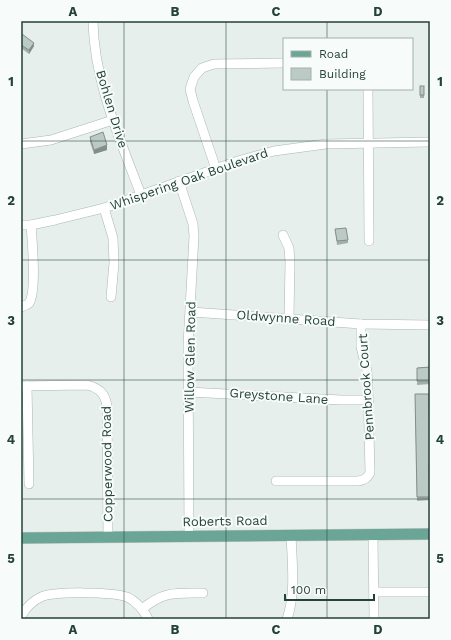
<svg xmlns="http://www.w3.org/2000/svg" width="451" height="640" font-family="'Work Sans',sans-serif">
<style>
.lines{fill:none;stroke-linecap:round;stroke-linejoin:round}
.minor-casing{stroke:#a8b8b2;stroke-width:10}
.major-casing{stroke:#c2cac8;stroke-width:12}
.minor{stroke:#fff;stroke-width:9}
.major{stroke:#6aa596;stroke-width:11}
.wall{fill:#a1aea9}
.shaded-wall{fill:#838d89}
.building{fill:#bbcac4;stroke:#838d89}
.grid{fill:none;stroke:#24423a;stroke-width:1;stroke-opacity:0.55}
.labels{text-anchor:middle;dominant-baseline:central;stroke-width:4;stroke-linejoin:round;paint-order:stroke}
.street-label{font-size:13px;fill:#24423a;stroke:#f7fbf9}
.neatline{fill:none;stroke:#24423a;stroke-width:1.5}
.grid-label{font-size:13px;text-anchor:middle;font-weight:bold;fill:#24423a}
</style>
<rect width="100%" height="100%" fill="#e6efeb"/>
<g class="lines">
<defs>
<g id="minor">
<path d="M93,21C94,82 120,139 141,195"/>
<path d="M368,89L369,241"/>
<path d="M21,144L51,140L113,120"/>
<path d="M216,169L193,101L190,89L194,77L202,68L214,64L284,63"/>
<path d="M179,181L193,224L194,236L188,345L189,536"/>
<path d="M104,208L113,238L114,263L111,297"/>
<path d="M21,225H31L55,220L104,208L238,161L274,151L326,144L430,142"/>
<path d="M283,235L289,248L290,262L289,318"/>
<path d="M21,307C24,306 27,305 29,303C37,292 32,239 31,225"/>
<path d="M191,312L361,324L430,325"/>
<path d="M21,386L87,385C99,388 105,393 107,406L108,537"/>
<path d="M27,386L29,484"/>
<path d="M188,392L341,400H369"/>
<path d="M276,481H358C365,480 367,478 370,473L368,388L367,371L361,347V324"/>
<path d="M373,535L374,619"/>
<path d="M374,592H430"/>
<path d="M142,609C164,591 175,593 203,593"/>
<path d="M21,616C26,608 32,601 41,597C55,591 112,592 127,597C136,601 144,610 148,619"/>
<path d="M287,619C296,593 292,562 291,535"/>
</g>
<path id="major" d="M21,538L430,534"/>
</defs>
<!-- minor casing -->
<use href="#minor" class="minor-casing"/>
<!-- major casing -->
<use href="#major" class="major-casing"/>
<!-- minor -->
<use href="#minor" class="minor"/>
<!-- major -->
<use href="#major" class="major"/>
</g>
<!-- wall -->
<g class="wall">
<path d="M21,36L34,46L29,54L21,48Z"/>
<rect x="420" y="86" width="4" height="12"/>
<path d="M90,137L107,150L94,154L90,142Z"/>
<path d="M335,229L348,240V243L337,245Z"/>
<path d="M430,367V384L417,385V368Z"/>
<path d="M415,394L430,447V468H429L430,500L417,501Z"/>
</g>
<!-- shaded-wall -->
<g class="shaded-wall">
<path d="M34,43V46L29,54V50Z"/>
<path d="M107,145V150L94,154V150Z"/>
</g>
<!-- building -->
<g class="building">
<path d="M22,34L34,43L29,50L21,45V36Z"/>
<rect x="420" y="86" width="4" height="9"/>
<path d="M103,132L107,145L94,150L90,137Z"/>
<path d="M346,228L348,240L337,241L335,229Z"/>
<path d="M430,367V381H417V368Z"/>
<path d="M415,394H429L430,447V465H429L430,497H417Z"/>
</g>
<!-- grid -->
<path class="grid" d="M124,21V619M226,21V619M327,21V39M327,89V619M21,141H430M21,260H430M21,380H430M21,499H430"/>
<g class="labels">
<!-- street labels -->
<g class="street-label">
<text transform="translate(112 109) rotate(73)">Bohlen Drive</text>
<text transform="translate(189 179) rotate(-19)">Whispering Oak Boulevard</text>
<text transform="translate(286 318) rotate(4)">Oldwynne Road</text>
<text transform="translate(190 357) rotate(-89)">Willow Glen Road</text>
<text transform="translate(366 387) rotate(-94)">Pennbrook Court</text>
<text transform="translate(279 396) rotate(4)">Greystone Lane</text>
<text transform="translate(107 464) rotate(-91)">Copperwood Road</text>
<text transform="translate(225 521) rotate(-1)">Roberts Road</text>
</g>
</g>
<!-- border -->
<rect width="451" height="640" fill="none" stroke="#f7fbf9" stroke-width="44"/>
<!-- legend -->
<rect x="283" y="38" width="130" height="52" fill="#f7fbf9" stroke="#a3b1ad"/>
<rect x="291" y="51" width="20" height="6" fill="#6aa596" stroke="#a3b1ad"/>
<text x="319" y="58" font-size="12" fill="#24423a">Road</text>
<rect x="291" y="68" width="20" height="12" fill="#bbcac4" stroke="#a3b1ad"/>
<text x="319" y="78" font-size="12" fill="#24423a">Building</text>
<!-- scale -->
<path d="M285 594v6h89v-6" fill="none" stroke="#24423a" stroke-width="2"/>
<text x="291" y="594" font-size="12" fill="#24423a" stroke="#f7fbf9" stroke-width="3" paint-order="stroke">100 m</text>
<rect x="22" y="22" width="407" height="596" class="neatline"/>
<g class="grid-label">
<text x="73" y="16">A</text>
<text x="175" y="16">B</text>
<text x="276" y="16">C</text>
<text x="378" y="16">D</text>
<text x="11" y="86">1</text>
<text x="440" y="86">1</text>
<text x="11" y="205">2</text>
<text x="440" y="205">2</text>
<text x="11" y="325">3</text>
<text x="440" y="325">3</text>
<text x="11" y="444">4</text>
<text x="440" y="444">4</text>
<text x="11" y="563">5</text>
<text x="440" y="563">5</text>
<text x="73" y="634">A</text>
<text x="175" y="634">B</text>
<text x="276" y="634">C</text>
<text x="378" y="634">D</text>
</g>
</svg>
